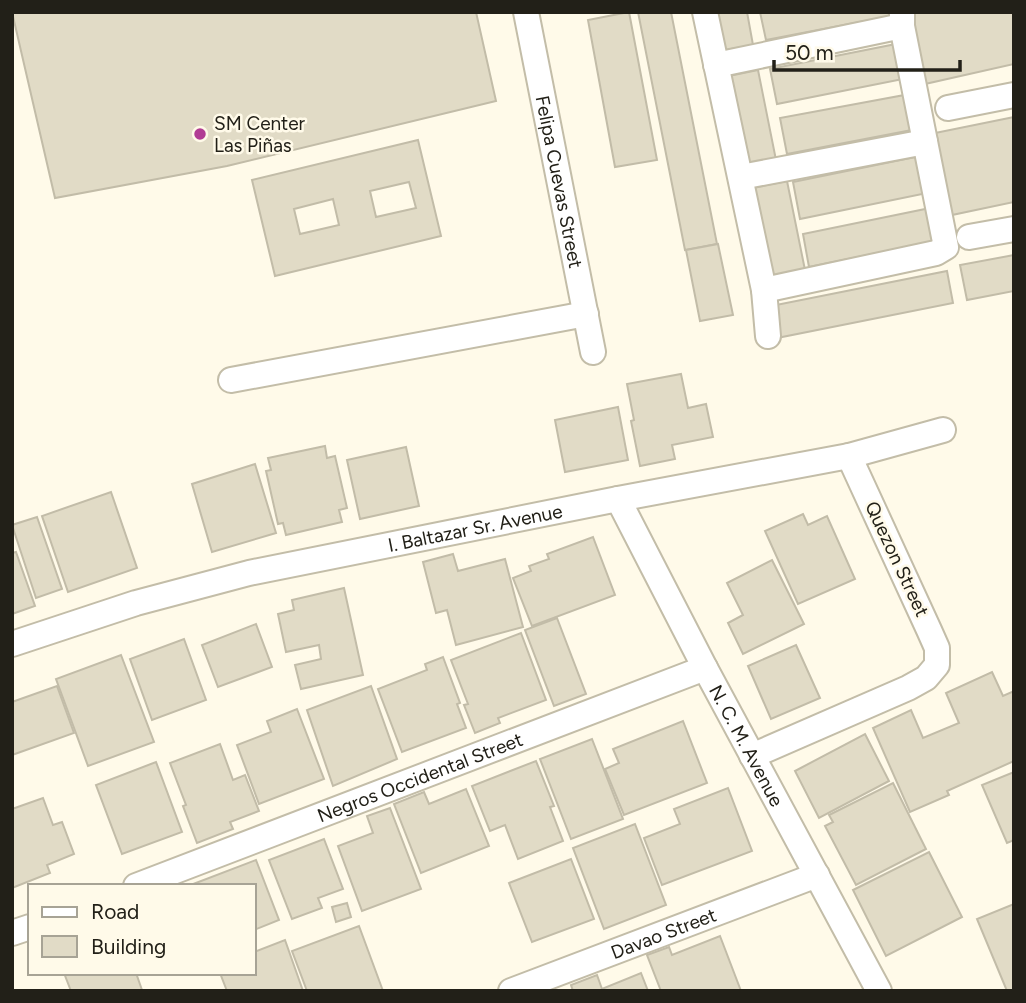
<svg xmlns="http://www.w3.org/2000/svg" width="1026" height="1003" font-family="Figtree,sans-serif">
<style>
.building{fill:#e1dbc6;stroke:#c2bca8;stroke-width:2;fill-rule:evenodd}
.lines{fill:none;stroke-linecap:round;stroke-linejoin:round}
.minor-casing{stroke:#c3bda8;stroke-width:28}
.minor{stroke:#fff;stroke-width:24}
.poi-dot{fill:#b13c94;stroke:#fffae9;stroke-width:2.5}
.labels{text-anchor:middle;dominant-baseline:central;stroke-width:5;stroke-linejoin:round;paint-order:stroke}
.poi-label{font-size:19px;fill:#222018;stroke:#fffae9;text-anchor:start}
.street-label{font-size:19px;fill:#222018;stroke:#fffae9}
</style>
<rect width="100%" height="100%" fill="#fffae9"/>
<!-- building -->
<g class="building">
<path d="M12,12H476L496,101L227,166L55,198Z"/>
<path d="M629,12L657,160L615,167L588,20Z"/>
<path d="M638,12H671L717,244L685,250Z"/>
<path d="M712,12H747L753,45L720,51Z"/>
<path d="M760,12H895L896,15L766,40Z"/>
<path d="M909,12H1014V64L925,84Z"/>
<path d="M901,43L908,78L777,104L770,69Z"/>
<path d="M758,70L776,160L742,167L724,77Z"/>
<path d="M910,94L917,129L787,154L780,118Z"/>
<path d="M1014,117V202L952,215L935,133Z"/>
<path d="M418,140L441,236L275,276L252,180ZM409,182L416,208L376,217L370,191ZM333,199L339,225L300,234L294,209Z"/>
<path d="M925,155L932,192L800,219L793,182Z"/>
<path d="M787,181L805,270L765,278L747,189Z"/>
<path d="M935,207L941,240L809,267L803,234Z"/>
<path d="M718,244L733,315L700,321L686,250Z"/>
<path d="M1014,255V291L967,300L960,265Z"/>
<path d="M947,271L953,303L777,338L771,306Z"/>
<path d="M681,374L688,408L706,404L713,437L672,445L675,459L640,466L631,421L634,420L627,384Z"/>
<path d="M618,407L628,460L565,472L555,420Z"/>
<path d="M325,446L327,458L335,456L347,508L339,510L342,522L286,535L283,523L278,524L266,471L271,470L268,458Z"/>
<path d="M406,447L419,506L360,519L347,460Z"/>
<path d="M255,464L276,533L212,552L192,484Z"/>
<path d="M111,492L137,568L68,592L42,516Z"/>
<path d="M803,514L808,525L827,516L855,579L798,604L765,531Z"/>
<path d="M37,517L62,589L36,598L12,525Z"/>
<path d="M593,537L615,595L532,626L513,578L531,571L529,566L549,559L547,554Z"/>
<path d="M16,552L35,606L12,614V553Z"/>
<path d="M453,554L458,571L505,559L523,627L456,645L447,610L436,613L423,562Z"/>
<path d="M772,560L804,624L743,654L728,623L743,615L727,583Z"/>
<path d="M344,588L363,675L301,689L295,665L321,659L319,645L286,652L278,614L294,610L292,600Z"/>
<path d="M557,618L586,694L554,706L525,630Z"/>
<path d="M256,624L272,667L218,687L202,645Z"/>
<path d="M521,633L546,700L498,718L500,723L475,733L464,705L468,704L451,660Z"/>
<path d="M184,639L206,700L152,720L130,659Z"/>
<path d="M796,645L820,698L771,719L748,666Z"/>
<path d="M121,655L154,742L88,766L56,679Z"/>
<path d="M443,657L460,703L457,704L466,728L402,752L378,689L427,670L425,664Z"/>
<path d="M992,672L1003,696L1014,691V761L947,791L949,795L910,812L873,728L911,710L923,738L959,723L946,693Z"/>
<path d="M57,686L74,733L12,755V702Z"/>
<path d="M371,686L397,759L333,786L307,710Z"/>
<path d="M297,709L324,779L259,804L237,745L271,732L267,721Z"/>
<path d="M683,721L707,783L624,815L605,769L619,763L613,749Z"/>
<path d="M865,734L889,781L819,818L795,771Z"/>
<path d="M592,739L623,819L571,839L540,759Z"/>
<path d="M220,744L233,780L245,775L259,811L230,822L233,829L197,843L183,806L186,805L170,763Z"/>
<path d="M536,761L554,806L550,807L563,841L518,859L505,825L490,831L472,786Z"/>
<path d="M156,762L182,832L122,854L96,785Z"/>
<path d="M1014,772V840L1007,843L982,785Z"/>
<path d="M893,783L926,849L856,885L825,826L833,822L829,815Z"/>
<path d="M728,788L752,851L662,885L644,838L680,824L674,809Z"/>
<path d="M466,789L489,846L421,873L394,804L424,792L429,804Z"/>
<path d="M43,798L53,825L62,822L74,854L47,865L50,873L12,888V809Z"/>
<path d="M390,808L421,889L362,911L338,846L373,833L367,816Z"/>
<path d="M635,824L666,905L604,929L573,848Z"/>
<path d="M324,839L343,889L318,898L322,908L292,919L269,860Z"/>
<path d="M929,852L962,917L886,956L853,890Z"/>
<path d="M571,859L594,919L532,942L509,883Z"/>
<path d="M256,860L279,920L254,930V886H188Z"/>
<path d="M347,903L351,917L336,922L332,907Z"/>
<path d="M1014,904V991H1007L977,919Z"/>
<path d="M359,926L383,991H307L292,951Z"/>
<path d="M720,936L741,991H661L647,955L669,947L672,955Z"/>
<path d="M285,940L303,991H227L220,973H254V952Z"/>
<path d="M64,973H136L142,990L71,991Z"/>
<path d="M641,973L648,991H573L571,985L597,975L602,989Z"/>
</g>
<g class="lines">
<defs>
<g id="minor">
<path id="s1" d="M526,12L593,352"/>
<path d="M705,12L764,290L768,336"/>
<path d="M716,65L902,26"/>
<path d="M948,108L1014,95"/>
<path d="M741,177L925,142"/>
<path d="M969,237L1014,229"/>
<path d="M764,290L936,253L946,247L902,26V12"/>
<path d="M231,380L586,314"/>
<path id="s2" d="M618,499L705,668L879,991"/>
<path id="s3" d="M12,644L136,603L249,573L618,499L849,456L943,430"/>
<path d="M752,756L908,688L926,678L937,665V648L929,630L849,456"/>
<path id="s4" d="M136,886L705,668"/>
<path d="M12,933L30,927"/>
<path id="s5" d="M511,991L817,875"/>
</g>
</defs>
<!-- minor casing -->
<use href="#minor" class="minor-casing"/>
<!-- minor -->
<use href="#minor" class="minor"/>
</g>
<!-- markers -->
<circle class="poi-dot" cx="200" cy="134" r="7"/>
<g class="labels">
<!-- poi labels -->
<g class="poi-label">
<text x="214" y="123">SM Center<tspan x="214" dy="22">Las Piñas</tspan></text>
</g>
<!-- street labels -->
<g class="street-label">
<text stroke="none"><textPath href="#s1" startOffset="173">Felipa Cuevas Street</textPath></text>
<text stroke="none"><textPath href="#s3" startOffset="478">I. Baltazar Sr. Avenue</textPath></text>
<text transform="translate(897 559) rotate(65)">Quezon Street</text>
<text stroke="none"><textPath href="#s2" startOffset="278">N. C. M. Avenue</textPath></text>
<text stroke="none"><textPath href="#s4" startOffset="304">Negros Occidental Street</textPath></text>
<text stroke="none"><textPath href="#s5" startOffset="163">Davao Street</textPath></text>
</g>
</g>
<!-- border -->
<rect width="1026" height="1003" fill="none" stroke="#222018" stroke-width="28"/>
<!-- legend -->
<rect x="28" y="884" width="228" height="91" fill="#fffae9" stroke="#a7a395" stroke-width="2"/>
<rect x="42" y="907" width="35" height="10" fill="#ffffff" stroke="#a7a395" stroke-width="2"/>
<text x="91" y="919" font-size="21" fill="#222018">Road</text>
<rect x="42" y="936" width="35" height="21" fill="#e1dbc6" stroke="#a7a395" stroke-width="2"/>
<text x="91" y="954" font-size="21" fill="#222018">Building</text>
<!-- scale -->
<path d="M774 60v10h186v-10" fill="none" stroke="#222018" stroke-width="3.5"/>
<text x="785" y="60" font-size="21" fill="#222018" stroke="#fffae9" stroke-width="5" paint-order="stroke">50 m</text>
</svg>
